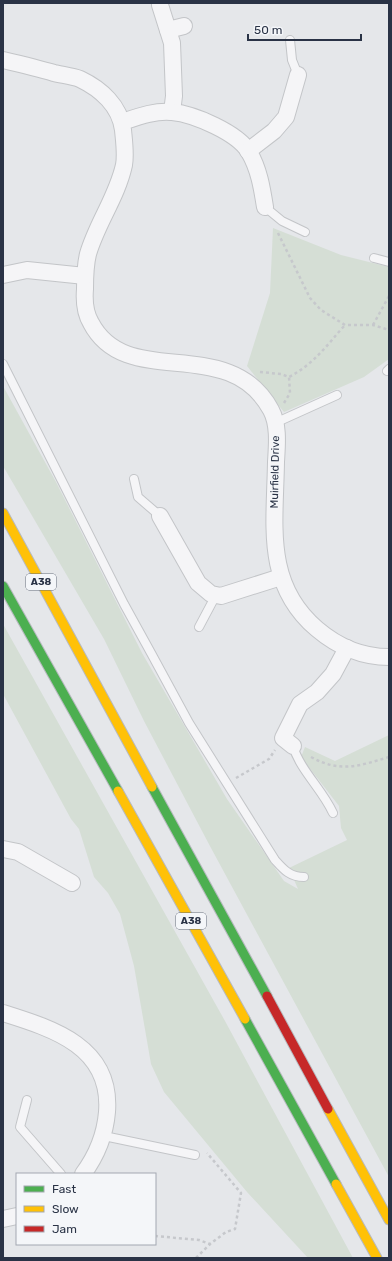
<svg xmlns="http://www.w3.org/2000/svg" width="392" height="1261" font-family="Rubik,sans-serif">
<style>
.green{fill:#d5ded5}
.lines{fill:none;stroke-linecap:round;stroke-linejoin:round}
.lane-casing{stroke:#c3c5c8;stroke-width:10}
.street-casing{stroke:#c3c5c8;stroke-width:18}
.fast-casing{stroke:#b7babf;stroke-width:11}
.slow-casing{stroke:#b7babf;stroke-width:11}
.jam-casing{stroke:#b7babf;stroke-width:11}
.path{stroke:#c6c8cc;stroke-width:2.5;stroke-dasharray:3 3;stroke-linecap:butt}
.lane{stroke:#f5f5f7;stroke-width:8}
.street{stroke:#f5f5f7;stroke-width:16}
.fast{stroke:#4caf50;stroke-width:9}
.slow{stroke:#ffc107;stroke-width:9}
.jam{stroke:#c62828;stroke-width:9}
.labels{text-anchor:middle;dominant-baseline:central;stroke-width:3;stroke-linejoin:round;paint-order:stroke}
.shield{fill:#f4f6f9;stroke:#676e7c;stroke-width:1}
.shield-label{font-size:10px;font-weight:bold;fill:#2a3346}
.street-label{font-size:11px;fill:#2a3346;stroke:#f4f6f9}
</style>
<rect width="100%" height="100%" fill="#e5e7ea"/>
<!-- green -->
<g class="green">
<path d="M273,228L341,255L389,267V359L364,377L284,412L247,366L270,293Z"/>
<path d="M3,386L56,482L142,653L227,799L284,881L298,889L289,868L347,840L341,828L339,806L301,757L305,747L335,761L389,735V1177L211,848L144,721L104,639L3,466Z"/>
<path d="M3,624L225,1021L353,1258H308L247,1192L164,1092L151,1064L134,966L120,914L108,893L94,877L79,829L71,819L3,694Z"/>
</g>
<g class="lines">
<defs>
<g id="lane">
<path d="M290,40L292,60L298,75"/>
<path d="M265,207L282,221L305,232"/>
<path d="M374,258L389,262"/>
<path d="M3,364L124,604L151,653L189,723L275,860C284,870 290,877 304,877"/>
<path d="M387,371L389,369"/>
<path d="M275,423L337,395"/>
<path d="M134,479L138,497L160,516"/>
<path d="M199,627L216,595"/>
<path d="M293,746C300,770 322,789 333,813"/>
<path d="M27,1100L20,1127L61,1174"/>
<path d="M104,1136L195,1155"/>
</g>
<g id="street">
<path d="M160,5L172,43L174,96L172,112"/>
<path d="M168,30L184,26"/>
<path d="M3,60C20,64 37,68 54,73C62,75 72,76 80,79C101,89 120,106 123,130C124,141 126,154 124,165C117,197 97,223 88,254C85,266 85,278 85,289C84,301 85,313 91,323C127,392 229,332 271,410C279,425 277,445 276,462C275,525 264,584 317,629C337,646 362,657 389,657"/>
<path d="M122,122C137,117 156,110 172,112C194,114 238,133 249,152C259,169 262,188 265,207"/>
<path d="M248,151L274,131L286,117L298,75"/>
<path d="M3,275L27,270L85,276"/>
<path d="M160,516L198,583L211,594L221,596L281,577"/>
<path d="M293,746L283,738L300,704L317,692L333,674L347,648"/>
<path d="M3,849L18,852L72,883"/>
<path d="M3,1013C54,1029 112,1047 107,1112C105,1136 97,1155 83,1174"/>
<path d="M3,1219L17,1216"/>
</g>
<g id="fast">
<path d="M3,586L118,791"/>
<path d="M152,787L267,996"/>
<path d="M245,1019L336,1184"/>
</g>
<g id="slow">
<path d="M3,513L152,787"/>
<path d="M118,791L245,1019"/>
<path d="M328,1109L389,1220"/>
<path d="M336,1184L377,1258"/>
</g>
<path id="jam" d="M267,996L328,1109"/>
</defs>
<!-- lane casing -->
<use href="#lane" class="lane-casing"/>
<!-- street casing -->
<use href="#street" class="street-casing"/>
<!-- fast casing -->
<use href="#fast" class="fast-casing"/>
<!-- slow casing -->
<use href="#slow" class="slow-casing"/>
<!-- jam casing -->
<use href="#jam" class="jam-casing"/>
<!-- path -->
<g class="path">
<path d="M278,233L310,298L321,310L345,325H373L389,330"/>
<path d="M373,325L389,296"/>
<path d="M260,372L281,374L289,377C314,364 327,345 345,325"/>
<path d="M284,403L290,393L289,377"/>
<path d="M311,757C340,773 359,766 389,757"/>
<path d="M236,778L269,759L275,750"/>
<path d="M155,1236L199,1240L210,1244L226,1232L235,1229L241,1193L207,1153"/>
<path d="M196,1258L210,1244"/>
</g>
<!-- lane -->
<use href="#lane" class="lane"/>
<!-- street -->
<use href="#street" class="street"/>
<!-- fast -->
<use href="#fast" class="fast"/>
<!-- slow -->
<use href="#slow" class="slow"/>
<!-- jam -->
<use href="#jam" class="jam"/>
</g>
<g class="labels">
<!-- shield labels -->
<g class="shield">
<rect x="26" y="574" width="30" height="16" rx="3"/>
<rect x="176" y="913" width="30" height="16" rx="3"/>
</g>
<g class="shield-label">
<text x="41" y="582">A38</text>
<text x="191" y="921">A38</text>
</g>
<!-- street labels -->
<g class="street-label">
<text transform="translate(275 472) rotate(-89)">Muirfield Drive</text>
</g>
</g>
<!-- border -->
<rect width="392" height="1261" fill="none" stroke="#2a3346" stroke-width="8"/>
<!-- legend -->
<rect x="16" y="1173" width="140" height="72" fill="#f4f6f9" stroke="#a3a8b1"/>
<rect x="24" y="1186" width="20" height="6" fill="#4caf50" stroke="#a3a8b1"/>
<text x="52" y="1193" font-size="12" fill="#2a3346">Fast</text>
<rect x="24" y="1206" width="20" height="6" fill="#ffc107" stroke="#a3a8b1"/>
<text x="52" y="1213" font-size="12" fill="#2a3346">Slow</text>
<rect x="24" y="1226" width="20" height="6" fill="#c62828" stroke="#a3a8b1"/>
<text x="52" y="1233" font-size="12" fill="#2a3346">Jam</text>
<!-- scale -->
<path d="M248 34v6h113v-6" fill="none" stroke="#2a3346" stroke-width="2"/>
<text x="254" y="34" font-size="12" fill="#2a3346" stroke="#f4f6f9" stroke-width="3" paint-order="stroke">50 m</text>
</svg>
